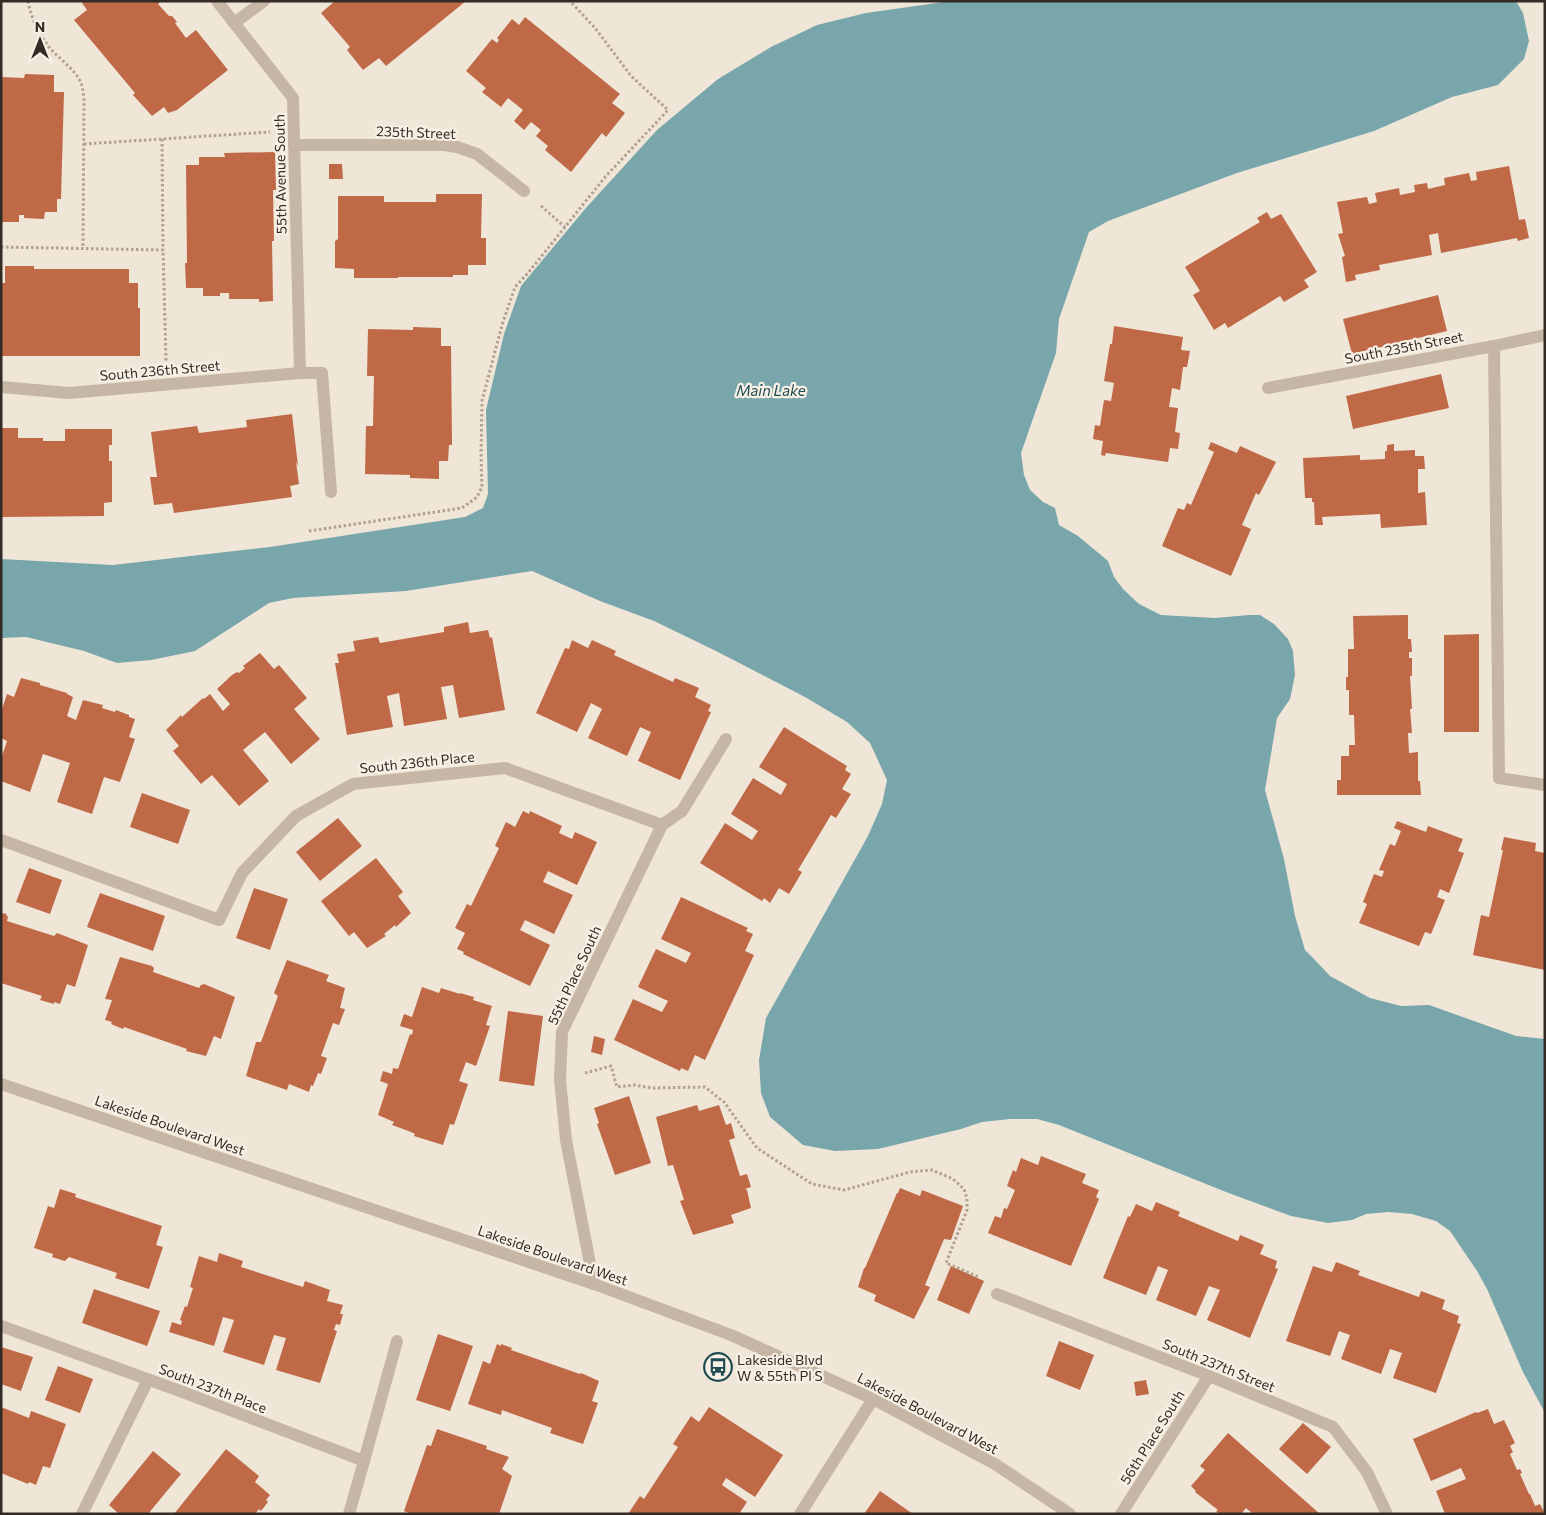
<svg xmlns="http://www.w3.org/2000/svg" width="1546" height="1515" font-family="Commissioner,sans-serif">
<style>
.water{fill:#79a6ab}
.building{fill:#bf6947}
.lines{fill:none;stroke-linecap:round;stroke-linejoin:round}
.path{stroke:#b2a090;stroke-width:3;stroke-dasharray:2.5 2.5;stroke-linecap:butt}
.lane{stroke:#c6b6a5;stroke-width:12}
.street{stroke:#c6b6a5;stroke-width:12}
.labels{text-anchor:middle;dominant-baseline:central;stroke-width:4.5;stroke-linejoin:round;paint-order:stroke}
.street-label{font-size:14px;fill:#332b26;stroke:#f8f0e4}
.poi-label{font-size:14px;fill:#332b26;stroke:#f8f0e4;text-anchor:start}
.water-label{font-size:15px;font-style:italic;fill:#1e4c52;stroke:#f8f0e4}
</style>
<rect width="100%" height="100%" fill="#efe6d8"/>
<!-- water -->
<path class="water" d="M981,1H1516L1523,13L1529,41L1524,59L1498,85L1452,97L1374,131L1237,173L1108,221L1089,232L1059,319L1056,353L1021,453L1024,475L1030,490L1043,502L1055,508L1059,525L1078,536L1108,561L1114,577L1123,589L1139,604L1161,615L1215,618L1249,615H1260L1274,624L1288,639L1293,651L1295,675L1290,699L1277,718L1265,790L1284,859L1295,916L1305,950L1313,958L1330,976L1370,998L1401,1006L1429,1005L1516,1036L1545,1039V1413L1523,1372L1487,1289L1477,1271L1450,1231L1436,1221L1412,1214L1388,1212L1366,1214L1352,1220L1328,1223L1291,1216L1226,1192L1059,1125L1037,1119H1010L982,1122L961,1129L878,1149L835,1151L803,1145L770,1117L761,1093L759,1060L766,1018L868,836L882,804L887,780L870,743L847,722L805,697L716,651L654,621L600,601L532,571L406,591L293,598L269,603L195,651L151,660L117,663L84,651L26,637L1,638V559L113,565L270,547L465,517L483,508L488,494L486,410L504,334L521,286L585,209L657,130L718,79L771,47L817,25L866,13L944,2Z"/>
<!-- building -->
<g class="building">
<path d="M84,1H161L158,4L169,16H172L177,22L175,23L186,38L196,30L228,70L177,110L168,113L164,107L152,116L133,95L135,93L74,20L87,10L82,3Z"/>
<path d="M335,1H466L386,66L379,58L363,70L347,50L350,47L321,13Z"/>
<path d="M525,17L620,94L612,103L625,113L606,137L602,133L571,172L545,150L548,146L536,136L541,130L531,122L524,130L514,121L523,110L508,98L501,107L482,92L486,88L466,71L492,39L497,43L499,40L497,38L512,19L519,25Z"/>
<path d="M25,74L54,75V92H64L61,199H57V212H45L44,219L24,218V215H19V222H1V77L24,78Z"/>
<path d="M275,152L276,190H273L274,241H272L273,301L259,302V299H229V293H220V296H203V288H186L185,263H187L186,165H199V157H225L224,153Z"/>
<path d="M329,164H342L343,179H329Z"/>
<path d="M1509,166L1519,220L1525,219L1529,238L1518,241L1517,238L1441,253L1438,233L1429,235L1432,255L1379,265L1380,270L1355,275L1356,280L1346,282L1342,257L1345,256L1338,234L1343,233L1337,202L1367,197L1369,204L1377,202L1375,193L1399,188L1400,195L1415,192L1414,185L1427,183L1428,189L1445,185L1444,178L1469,173L1471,181L1477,180L1476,172Z"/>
<path d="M436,194H482L481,238H486V265H468V275H453V277H398V278H354V269L335,268V241L338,239V196H384V202H436Z"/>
<path d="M1267,212L1271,219L1281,214L1317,272L1304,280L1309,287L1284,302L1280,296L1228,328L1225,323L1214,330L1193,295L1200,291L1185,267L1260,222L1257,218Z"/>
<path d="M5,266H34V269H129V283H138V308H140V356H1V283H5Z"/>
<path d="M1438,295L1447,331L1352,354L1343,319Z"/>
<path d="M1114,326L1183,337L1181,350L1190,351L1187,367H1183L1180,390L1172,388L1169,407L1178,408L1175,432L1180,433L1178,449L1170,448L1168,462L1106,453L1105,456L1101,455L1103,441L1093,439L1095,425L1100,426L1104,400L1111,401L1114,383L1104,381L1110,344H1112Z"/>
<path d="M413,327L441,328V346H451L452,445H449L448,461H439V479L410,478V475L365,474L366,426H373L374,376H367L368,329L413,330Z"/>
<path d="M1441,374L1449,408L1353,429L1346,396Z"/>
<path d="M292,414L298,466L296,462L299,484L290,486L292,497L174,513L172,503L154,505L150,477H157L151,432L197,426L199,433L247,427L246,420Z"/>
<path d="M1,428H18V438H43V441H65V429H112V445H109V461H112V502L104,503V516L1,517Z"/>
<path d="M1211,442L1237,453L1240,446L1276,462L1259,495L1256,493L1242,525L1251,529L1231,576L1162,546L1178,508L1184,510L1187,503L1191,505L1214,452L1208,449Z"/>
<path d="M1394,444V451L1415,450V456H1424L1425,469H1418V493L1425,492L1427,525L1381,528L1380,514L1322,517L1323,525H1315L1314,502H1312V498H1305L1303,458L1360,455V460L1385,459V451H1387V445Z"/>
<path d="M1408,615V639H1411L1412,652H1409V658H1412V676H1410L1412,709H1410L1412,733H1408L1409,753L1418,752V781H1420L1421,795H1337V780H1341V756H1349V745H1355L1354,715H1349V690H1346V677H1348V649H1354L1353,616Z"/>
<path d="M468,622L470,633L488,630L490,638L492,637L505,710L459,718L453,685L441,687L447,719L404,726L399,693L387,696L393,727L347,735L335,663H339L337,654L355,651L353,641L378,637L380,643L444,632V627Z"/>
<path d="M1479,634V732H1444V635Z"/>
<path d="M572,640L588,648L592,640L616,651L614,655L673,682L675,678L699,688L695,697L711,705L708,711L711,712L680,780L638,761L651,732L640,727L627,756L588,738L602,709L591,703L577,732L536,713L565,648L569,649Z"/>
<path d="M260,653L274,669L279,665L307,698L294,709L320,739L291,764L265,732L243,750L269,781L239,806L212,775L201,784L173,751L179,746L166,730L181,715L182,717L203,698L204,699L210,694L223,711L230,704L217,689L232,675L237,672L239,673L245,668L243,666Z"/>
<path d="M21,678L40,683V685L67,693V694L73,697L67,716L76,720L83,700L103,705L102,708L115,712L116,710L129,715V717L135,719L129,737L135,739L120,782L104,777L92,814L57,802L70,763L43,754L30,792L1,781V759L7,741L1,738V712L7,694L14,697Z"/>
<path d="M784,727L847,766L845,770L851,774L842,789L851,794L836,818L831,815L798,870L802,872L789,894L779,888L770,903L764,898L762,901L700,863L725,823L752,840L758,831L731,814L753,778L781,795L787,784L759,767Z"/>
<path d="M142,793L190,810L178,844L130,827Z"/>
<path d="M523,811L529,814L530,811L562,826L559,833L572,839L575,832L597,842L577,885L548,871L543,882L573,895L554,934L525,920L520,930L550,945L530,986L463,954L464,952L457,949L465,933L455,928L467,904L471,906L499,848L495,846L506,822L515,827Z"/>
<path d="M338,818L362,846L320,881L296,852Z"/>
<path d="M1397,821L1426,832L1428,826L1463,839L1458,851L1464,853L1449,893L1440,889L1437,897L1445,900L1431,934L1425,932L1419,946L1359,923L1367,904L1363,902L1374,874L1382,877L1384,871L1379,870L1390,844L1395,846L1401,831L1394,828Z"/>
<path d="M1504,837L1536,843L1535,851L1545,853V970L1473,955L1481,915L1489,917L1503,850H1501Z"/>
<path d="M376,858L403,892L398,896L411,913L396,927L395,925L384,934L386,936L367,948L354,932L349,936L321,901Z"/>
<path d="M29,868L62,880L50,914L16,902Z"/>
<path d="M254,888L288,899L270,950L236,938Z"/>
<path d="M100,893L165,916L153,951L87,927Z"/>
<path d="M681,897L748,928L746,931L753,934L745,951L754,955L705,1060L695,1055L688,1071L681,1068L680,1071L614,1040L633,999L662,1012L668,1001L638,987L656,949L686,963L691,953L661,939Z"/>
<path d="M1,913L7,914L6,916H8L7,921L54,936L57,933L88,945L75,987L67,984L60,1004L54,1002V1004L40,1000L42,996L1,983Z"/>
<path d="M120,957L152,966L154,968L153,972L199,988L201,985L204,984L235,997L221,1039L214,1036L206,1056L186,1051L187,1049L124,1027L123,1029L111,1024L112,1022L105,1020L112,1000L105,999Z"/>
<path d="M287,960L329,975L326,981L345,988L340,1008L345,1009L339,1025L333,1023L321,1056L327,1058L321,1074L318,1073L313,1086L311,1085L309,1092L289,1084L287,1090L246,1076L256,1042H261L278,996L274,993Z"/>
<path d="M422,987L439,993L441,988L460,994V993L474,997L473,1000L492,1006L486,1025L490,1026L476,1066L466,1062L459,1081L468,1084L454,1125L450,1124L443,1145L414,1136L415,1134L411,1132L392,1125L394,1122L378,1115L388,1084L380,1081L383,1071L392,1074L393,1068L398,1069L410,1034L412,1035L413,1030L400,1026L404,1014L412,1017Z"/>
<path d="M508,1011L543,1016L534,1086L499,1081Z"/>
<path d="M594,1036L605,1039L602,1055L591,1052Z"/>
<path d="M629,1096L651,1163L615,1175L597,1124L599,1123L594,1108Z"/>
<path d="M697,1105L699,1111L719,1105L726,1125L731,1123L735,1138L729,1140L740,1176L747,1174L751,1187L745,1189L747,1190L751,1208L731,1215L734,1223L693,1235L680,1201L684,1200L673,1165L668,1166L656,1117Z"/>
<path d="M1041,1156L1086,1174L1082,1183L1099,1190L1096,1197L1099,1199L1071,1266L988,1233L995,1216L1001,1218L1004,1208L1007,1209L1015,1190L1007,1186L1013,1170L1016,1172L1021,1158L1038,1165Z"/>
<path d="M900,1188L920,1196L922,1190L963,1206L951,1240L944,1239L925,1285L930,1287L914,1319L874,1301L876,1295L858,1287L864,1268H865L897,1193H898Z"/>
<path d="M60,1189L76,1194L75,1197L162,1226L156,1245L163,1247L149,1289L115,1278L117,1273L69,1257L65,1261L52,1257L53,1254L34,1248L48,1206L54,1208Z"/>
<path d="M1156,1202L1180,1212L1178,1216L1238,1241L1240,1235L1264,1245L1260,1254L1277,1261L1275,1268L1278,1269L1250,1338L1207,1320L1220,1290L1209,1286L1196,1316L1156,1300L1168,1270L1158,1266L1146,1295L1103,1278L1128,1216L1130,1217L1136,1204L1152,1211Z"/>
<path d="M219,1253L243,1261L241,1267L303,1287L305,1281L330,1290L327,1301L343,1305L340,1314H343L340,1325L336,1324L334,1330L337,1331L320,1383L276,1370L286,1338L274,1335L264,1365L223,1352L234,1320L223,1317L214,1346L169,1332L172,1322L181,1325L182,1321L180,1320L185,1306L187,1307L193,1288L190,1287L199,1256L217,1262Z"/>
<path d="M1336,1262L1360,1271L1358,1275L1419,1297L1421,1291L1445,1300L1442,1309L1459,1316L1457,1323L1461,1324L1436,1393L1393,1378L1402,1353L1390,1349L1381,1374L1341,1359L1350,1335L1339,1331L1330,1356L1286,1341L1313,1266L1332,1272Z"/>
<path d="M951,1266L984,1281L969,1314L937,1300Z"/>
<path d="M94,1289L160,1311L147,1346L82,1323Z"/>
<path d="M438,1334L473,1346L450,1411L416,1400Z"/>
<path d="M1059,1341L1094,1355L1080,1390L1046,1376Z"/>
<path d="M497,1344L501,1346V1344L512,1348L511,1350L580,1374L581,1373L599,1381L592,1401L598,1403L583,1444L550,1433L552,1428L502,1410L501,1415L468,1404L483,1361L490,1364Z"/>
<path d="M1,1347L33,1357L21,1391L1,1384Z"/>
<path d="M58,1366L93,1379L80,1413L45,1400Z"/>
<path d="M1146,1380L1149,1394L1136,1396L1134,1382Z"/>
<path d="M1,1407L29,1418L31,1411L66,1424L50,1468L43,1466L36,1485L29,1482L28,1484L1,1473Z"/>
<path d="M709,1407L783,1455L755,1497L726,1478L722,1485L747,1502L739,1514H628L640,1496L644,1499L678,1447L673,1444L691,1416L699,1422Z"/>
<path d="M1488,1409L1494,1424L1504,1420L1515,1443L1510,1446L1513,1452L1510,1454L1517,1470L1520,1469L1522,1473L1520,1474L1529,1494H1530L1535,1506L1540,1504L1545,1514H1445L1436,1491L1466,1479L1461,1468L1431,1481L1413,1439L1476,1412L1477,1413Z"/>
<path d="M1303,1423L1331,1447L1307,1474L1279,1449Z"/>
<path d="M437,1429L487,1446L486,1449L509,1457L502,1469L512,1476L499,1514H411L404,1511L427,1445L431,1446Z"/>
<path d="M1228,1433L1320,1514H1253L1246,1508L1241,1514H1219L1216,1511L1218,1510L1195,1492L1196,1491L1191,1486L1205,1470L1200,1466Z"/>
<path d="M226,1449L259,1476L255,1482L270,1495L266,1500L268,1502L261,1511L259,1509L255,1514H174Z"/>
<path d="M153,1451L181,1474L148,1514H119L109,1505Z"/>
<path d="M880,1491L913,1514H864Z"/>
</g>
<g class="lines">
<!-- path -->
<g class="path">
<path d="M28,1C31,18 39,34 49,47C59,59 75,69 81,83C83,88 83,93 84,98L83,248"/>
<path d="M162,139L163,250"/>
<path d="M84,144L270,132"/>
<path d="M541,206L565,227"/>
<path d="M1,247L163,250L166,361"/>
<path d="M309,531L462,508L477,497L482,487L481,457L482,401L502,325L515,287L528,273L606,176L668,110L631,76L595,28L570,1"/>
<path d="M585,1073L611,1066L617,1087L634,1085L652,1088L705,1087L724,1102L757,1148L812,1184L844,1190L910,1172L932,1170L953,1179L964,1189L967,1199V1210L946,1263L979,1277"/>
</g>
<!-- lane -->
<path class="lane" d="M322,373L331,492"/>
<!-- street -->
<g class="street">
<path d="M217,1L293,98L300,373"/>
<path d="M234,23L264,1"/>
<path d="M294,145H444L457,147L477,154L524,191"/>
<path d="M1494,346L1499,778L1545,785"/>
<path d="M1,387L69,393L300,373H322"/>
<path d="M1268,388L1494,346L1545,335"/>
<path d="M1,840L219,920L242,873L296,816L353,784L505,768L662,825"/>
<path d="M1,1084L594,1284L731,1335L873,1399L995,1464L1070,1514"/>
<path d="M594,1284L566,1140L560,1080L562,1032L662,825L682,811L726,739"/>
<path d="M997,1294L1209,1376L1333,1427L1367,1472L1387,1514"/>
<path d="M1,1326L180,1391L364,1461L349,1514"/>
<path d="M364,1461L397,1341"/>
<path d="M82,1514L148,1380"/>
<path d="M800,1514L873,1399"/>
<path d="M1121,1514L1209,1376"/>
</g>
</g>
<!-- icons -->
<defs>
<symbol id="bus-ring" viewBox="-11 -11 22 22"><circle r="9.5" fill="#f8f0e4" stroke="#1e4c52" stroke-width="1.5"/><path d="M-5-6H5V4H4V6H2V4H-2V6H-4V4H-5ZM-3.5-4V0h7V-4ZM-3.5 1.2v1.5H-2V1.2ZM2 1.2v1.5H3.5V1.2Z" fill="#1e4c52"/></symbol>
</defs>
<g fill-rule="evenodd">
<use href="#bus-ring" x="702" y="1351" width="32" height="32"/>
</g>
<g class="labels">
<!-- street labels -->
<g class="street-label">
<text transform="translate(416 132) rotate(2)">235th Street</text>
<text transform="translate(280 174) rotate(-91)">55th Avenue South</text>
<text transform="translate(1404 347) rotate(-11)">South 235th Street</text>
<text transform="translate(160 370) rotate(-5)">South 236th Street</text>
<text transform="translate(417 762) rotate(-6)">South 236th Place</text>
<text transform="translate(574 975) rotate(-65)">55th Place South</text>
<text transform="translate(170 1125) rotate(19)">Lakeside Boulevard West</text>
<text transform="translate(553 1255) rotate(19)">Lakeside Boulevard West</text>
<text transform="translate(1219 1365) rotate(22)">South 237th Street</text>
<text transform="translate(213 1388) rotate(21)">South 237th Place</text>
<text transform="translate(928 1413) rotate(28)">Lakeside Boulevard West</text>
<text transform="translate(1152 1437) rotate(-58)">56th Place South</text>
</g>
<!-- poi labels -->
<g class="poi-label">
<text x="737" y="1359">Lakeside Blvd<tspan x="737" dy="16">W &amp; 55th Pl S</tspan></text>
</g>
<!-- water labels -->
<g class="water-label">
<text x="771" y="390">Main Lake</text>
</g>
</g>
<!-- border -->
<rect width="1546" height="1515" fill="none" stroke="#332b26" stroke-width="5"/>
<!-- north arrow -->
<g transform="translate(40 40)" stroke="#f8f0e4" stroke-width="4" paint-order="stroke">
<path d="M0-4L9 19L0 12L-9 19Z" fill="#332b26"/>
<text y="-8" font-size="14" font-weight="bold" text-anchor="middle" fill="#332b26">N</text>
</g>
</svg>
